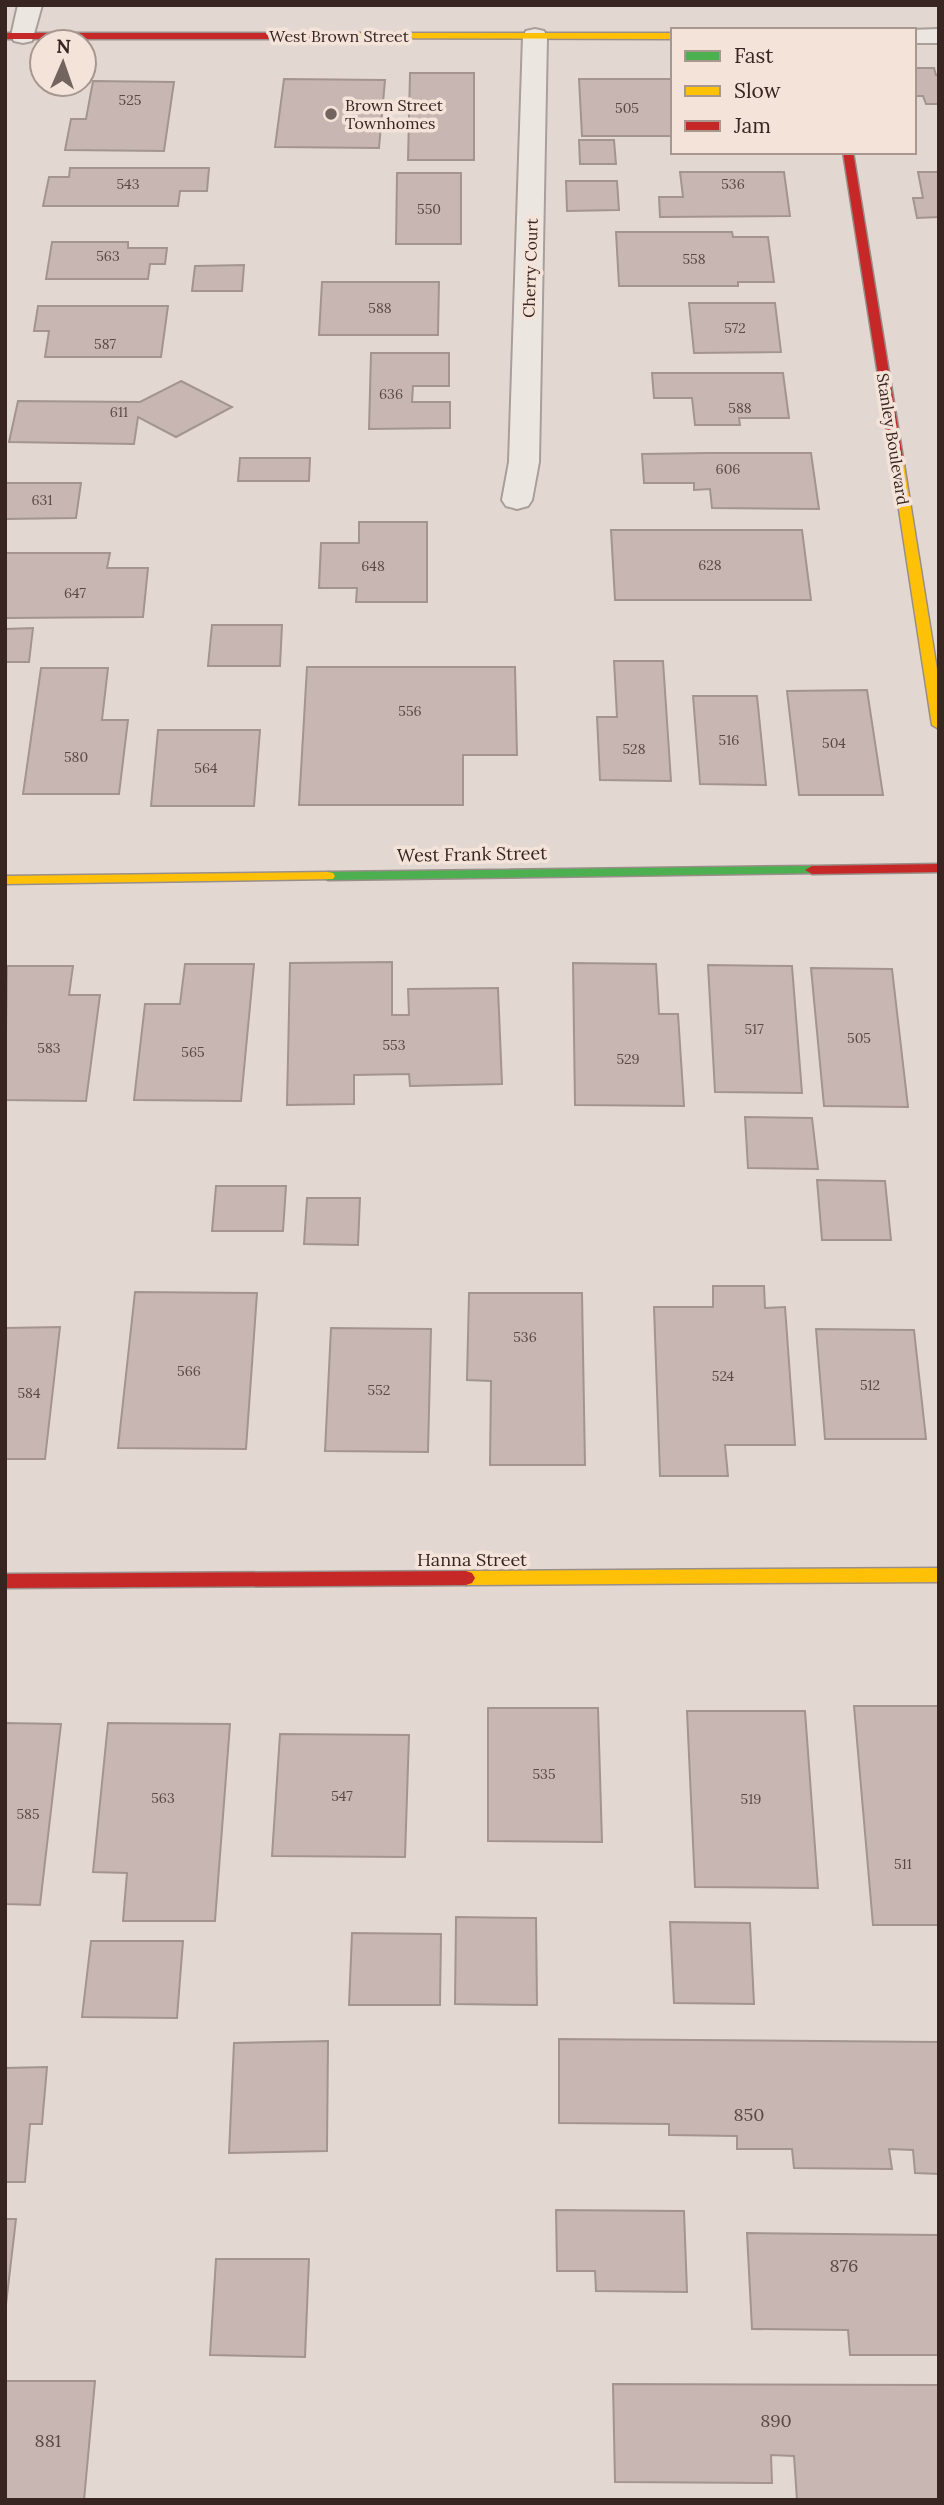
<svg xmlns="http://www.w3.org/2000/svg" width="944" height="2505" font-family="Lora,serif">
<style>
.building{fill:#c7b6b2;stroke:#a39490;stroke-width:2}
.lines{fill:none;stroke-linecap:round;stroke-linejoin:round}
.lane-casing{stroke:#a99e99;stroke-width:4}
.street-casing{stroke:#a99e99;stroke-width:4}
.fast-casing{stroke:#998e89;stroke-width:3}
.slow-casing{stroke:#998e89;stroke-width:3}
.jam-casing{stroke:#998e89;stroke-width:3}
.lane{fill:#ece6e1;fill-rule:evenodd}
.street{fill:#ece6e1;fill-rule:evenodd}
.fast{fill:#4caf50;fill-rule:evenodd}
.slow{fill:#ffc107;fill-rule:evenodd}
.jam{fill:#c62828;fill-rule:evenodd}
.poi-dot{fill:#74645f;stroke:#f3e3d8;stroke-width:2.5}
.labels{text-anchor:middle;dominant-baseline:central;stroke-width:7;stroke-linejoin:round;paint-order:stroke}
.number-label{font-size:14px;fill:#5c4945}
.far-street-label{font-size:16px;fill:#382521;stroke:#f3e3d8}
.far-poi-label{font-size:16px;fill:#382521;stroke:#f3e3d8;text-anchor:start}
.street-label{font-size:18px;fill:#382521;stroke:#f3e3d8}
.near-number-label{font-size:18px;fill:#5c4945}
</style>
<rect width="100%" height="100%" fill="#e3d8d1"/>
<!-- building -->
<g class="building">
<path d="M914,68H934L936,75H939V104H926L923,96H914Z"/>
<path d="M410,73H474V160H408Z"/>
<path d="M284,79L385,80L379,148L275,147Z"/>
<path d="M579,79H673V136H582Z"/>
<path d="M93,81L174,82L164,151L65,150L71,119H86Z"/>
<path d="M579,140H614L616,164H580Z"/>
<path d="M70,168H209L207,191H180L178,206H43L49,177H69Z"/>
<path d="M680,172H784L790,216L660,217L659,197H683Z"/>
<path d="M918,172H939V217L917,218L913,198H923Z"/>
<path d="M397,173H461V244H396Z"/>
<path d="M566,181H617L619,210L567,211Z"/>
<path d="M616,232H732L733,237H768L774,282H738V286H619Z"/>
<path d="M52,242H128V248H167L165,264H150L148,279H46Z"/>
<path d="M244,265L242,291H192L195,266Z"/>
<path d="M322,282H439L438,335H319Z"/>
<path d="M689,303H775L781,352L694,353Z"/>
<path d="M38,306H168L161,357H45L49,331H34Z"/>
<path d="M371,353H449V386H413L412,402H450V428L369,429Z"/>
<path d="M652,373H783L789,418H739L740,425H695L692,398H654Z"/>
<path d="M181,381L232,407L176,437L138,417L134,444L9,442L18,401L140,402Z"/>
<path d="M707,453H811L819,509L712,508L710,489L694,490V483H644L642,454Z"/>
<path d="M240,458H310L309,481H238Z"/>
<path d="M5,483H81L76,518L5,519Z"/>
<path d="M359,522H427V602H356L357,588H319L321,543H359Z"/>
<path d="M611,530H802L811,600H615Z"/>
<path d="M5,553H110L107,568H148L143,617L5,618Z"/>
<path d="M212,625H282L280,666H208Z"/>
<path d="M33,628L29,662H5V629Z"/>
<path d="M614,661H663L671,781L600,780L597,717H617Z"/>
<path d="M307,667H515L517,755H463V805H299Z"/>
<path d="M41,668H108L102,720H128L119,794H23Z"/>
<path d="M867,690L883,795H799L787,691Z"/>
<path d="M693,696H757L766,785L700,784Z"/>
<path d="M158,730H260L254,806H151Z"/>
<path d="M392,962V1015H409L408,989L498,988L502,1084L410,1086L409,1074L354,1075V1104L287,1105L290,963Z"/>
<path d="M573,963L656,964L659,1014H678L684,1106L575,1105Z"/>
<path d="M185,964H254L241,1101L134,1100L145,1004H180Z"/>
<path d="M708,965L792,966L802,1093L715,1092Z"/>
<path d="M7,966H73L69,995H100L86,1101L5,1100Z"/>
<path d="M811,968L892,969L908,1107L824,1106Z"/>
<path d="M745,1117L812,1118L818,1169L748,1168Z"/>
<path d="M817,1180L885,1181L891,1240H822Z"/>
<path d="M216,1186H286L283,1231H212Z"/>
<path d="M307,1198H360L358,1245L304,1244Z"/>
<path d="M713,1286H764L765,1308L785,1307L795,1445H725L728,1476H660L654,1307H713Z"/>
<path d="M135,1292L257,1293L246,1449L118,1448Z"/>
<path d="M469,1293H582L585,1465H490L491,1381L467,1380Z"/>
<path d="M60,1327L45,1459H5V1328Z"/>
<path d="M331,1328L431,1329L428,1452L325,1451Z"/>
<path d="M816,1329L914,1330L926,1439H825Z"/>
<path d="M854,1706H939V1925H873Z"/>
<path d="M488,1708H598L602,1842L488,1841Z"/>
<path d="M687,1711H805L818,1888L695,1887Z"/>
<path d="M5,1723L61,1724L40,1905L5,1904Z"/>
<path d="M108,1723L230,1724L215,1921H123L127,1873L93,1872Z"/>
<path d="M280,1734L409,1735L405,1857L272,1856Z"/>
<path d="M456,1917L536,1918L537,2005L455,2004Z"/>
<path d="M670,1922L750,1923L754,2004L674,2003Z"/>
<path d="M352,1933L441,1934L440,2005H349Z"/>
<path d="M91,1941H183L177,2018L82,2017Z"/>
<path d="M559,2039L939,2042V2174L915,2173L913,2150L889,2149L892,2169L794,2168L792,2149H737V2136L669,2135V2124L559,2123Z"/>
<path d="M328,2041L327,2151L229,2153L234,2043Z"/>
<path d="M47,2067L42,2124H30L25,2182H5V2068Z"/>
<path d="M556,2210L684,2211L687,2292L596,2291L595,2271H557Z"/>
<path d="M5,2219H16L5,2313Z"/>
<path d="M747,2233L939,2235V2355H850L848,2330L752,2329Z"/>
<path d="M216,2259H309L305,2357L210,2355Z"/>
<path d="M5,2381H95L84,2500H5Z"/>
<path d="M613,2384L939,2385V2500H797L794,2456L771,2455L772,2483L615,2482Z"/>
</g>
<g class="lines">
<defs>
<path id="lane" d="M18,5H42L32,41L23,43L14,41L11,36Z"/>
<g id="street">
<path d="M535,29L544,31L547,36L539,462L532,500L528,506L517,509L506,506L502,500L509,462L523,36L526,31Z"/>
<path d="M939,29V43H914V30H909Z"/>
</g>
<path id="fast" d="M812,866L819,870L817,873L328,880L321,876L328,872Z"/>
<g id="slow">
<path d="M313,33H673V39L309,38L308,36Z"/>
<path d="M898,460L904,464L939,682V729L932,725L892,464Z"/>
<path d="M328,872L333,873L335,876L333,879L5,884V876Z"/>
<path d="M939,1568V1582L466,1585L460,1583L457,1578L460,1573L466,1571Z"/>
</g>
<g id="jam">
<path d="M5,33H313L318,36L313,39H5Z"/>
<path d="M843,152H853L904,464L898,468L892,464Z"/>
<path d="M939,864V872L812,874L805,870L812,866Z"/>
<path d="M466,1571L472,1573L475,1578L472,1583L466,1585L5,1588V1574Z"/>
</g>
</defs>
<!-- lane casing -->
<use href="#lane" class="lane-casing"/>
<!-- street casing -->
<use href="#street" class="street-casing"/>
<!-- fast casing -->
<use href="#fast" class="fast-casing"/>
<!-- slow casing -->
<use href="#slow" class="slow-casing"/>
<!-- jam casing -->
<use href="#jam" class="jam-casing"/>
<!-- lane -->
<use href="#lane" class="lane"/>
<!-- street -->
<use href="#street" class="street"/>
<!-- fast -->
<use href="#fast" class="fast"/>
<!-- slow -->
<use href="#slow" class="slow"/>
<!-- jam -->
<use href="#jam" class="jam"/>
</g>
<!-- markers -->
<circle class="poi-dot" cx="331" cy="114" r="7"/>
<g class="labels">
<!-- number labels -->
<g class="number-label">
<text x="130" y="100">525</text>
<text x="627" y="108">505</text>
<text x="128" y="184">543</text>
<text x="733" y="184">536</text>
<text x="429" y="209">550</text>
<text x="108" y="256">563</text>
<text x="694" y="259">558</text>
<text x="380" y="308">588</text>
<text x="735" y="328">572</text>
<text x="105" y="344">587</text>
<text x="391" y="394">636</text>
<text x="740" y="408">588</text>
<text x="119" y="412">611</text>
<text x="728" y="469">606</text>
<text x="42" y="500">631</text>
<text x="710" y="565">628</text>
<text x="373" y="566">648</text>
<text x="75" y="593">647</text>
<text x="410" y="711">556</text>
<text x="729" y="740">516</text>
<text x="834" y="743">504</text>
<text x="634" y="749">528</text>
<text x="76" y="757">580</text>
<text x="206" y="768">564</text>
<text x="754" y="1029">517</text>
<text x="859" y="1038">505</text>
<text x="394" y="1045">553</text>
<text x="49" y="1048">583</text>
<text x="193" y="1052">565</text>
<text x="628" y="1059">529</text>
<text x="525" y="1337">536</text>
<text x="189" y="1371">566</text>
<text x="723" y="1376">524</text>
<text x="870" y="1385">512</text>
<text x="379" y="1390">552</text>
<text x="29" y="1393">584</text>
<text x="544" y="1774">535</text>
<text x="342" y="1796">547</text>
<text x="163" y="1798">563</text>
<text x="751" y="1799">519</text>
<text x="28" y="1814">585</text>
<text x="903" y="1864">511</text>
</g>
<!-- far-street labels -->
<g class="far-street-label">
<text x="339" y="36">West Brown Street</text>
<text transform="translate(530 268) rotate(-88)">Cherry Court</text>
<text transform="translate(893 439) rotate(81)">Stanley Boulevard</text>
</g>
<!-- far-poi labels -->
<g class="far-poi-label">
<text x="345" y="105">Brown Street<tspan x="345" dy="18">Townhomes</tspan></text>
</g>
<!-- street labels -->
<g class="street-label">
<text transform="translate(472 854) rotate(-1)">West Frank Street</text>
<text x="472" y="1559">Hanna Street</text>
</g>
<!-- near-number labels -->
<g class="near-number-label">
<text x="749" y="2114">850</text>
<text x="844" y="2265">876</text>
<text x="776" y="2420">890</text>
<text x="48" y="2440">881</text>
</g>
</g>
<!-- border -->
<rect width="944" height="2505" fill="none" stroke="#382521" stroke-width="14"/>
<!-- legend -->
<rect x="671" y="28" width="245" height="126" fill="#f3e3d8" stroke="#a8978f" stroke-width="2"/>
<rect x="685" y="51" width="35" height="10" fill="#4caf50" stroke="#a8978f" stroke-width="2"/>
<text x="734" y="63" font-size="21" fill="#382521">Fast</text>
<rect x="685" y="86" width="35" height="10" fill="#ffc107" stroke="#a8978f" stroke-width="2"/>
<text x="734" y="98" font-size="21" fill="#382521">Slow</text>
<rect x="685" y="121" width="35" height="10" fill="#c62828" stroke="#a8978f" stroke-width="2"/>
<text x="734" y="133" font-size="21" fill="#382521">Jam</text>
<!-- north arrow -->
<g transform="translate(63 63) rotate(2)"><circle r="33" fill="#f3e3d8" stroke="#a8978f" stroke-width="2"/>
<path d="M0-5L12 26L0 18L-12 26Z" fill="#74645f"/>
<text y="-10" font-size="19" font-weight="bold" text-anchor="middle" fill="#382521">N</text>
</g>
</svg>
